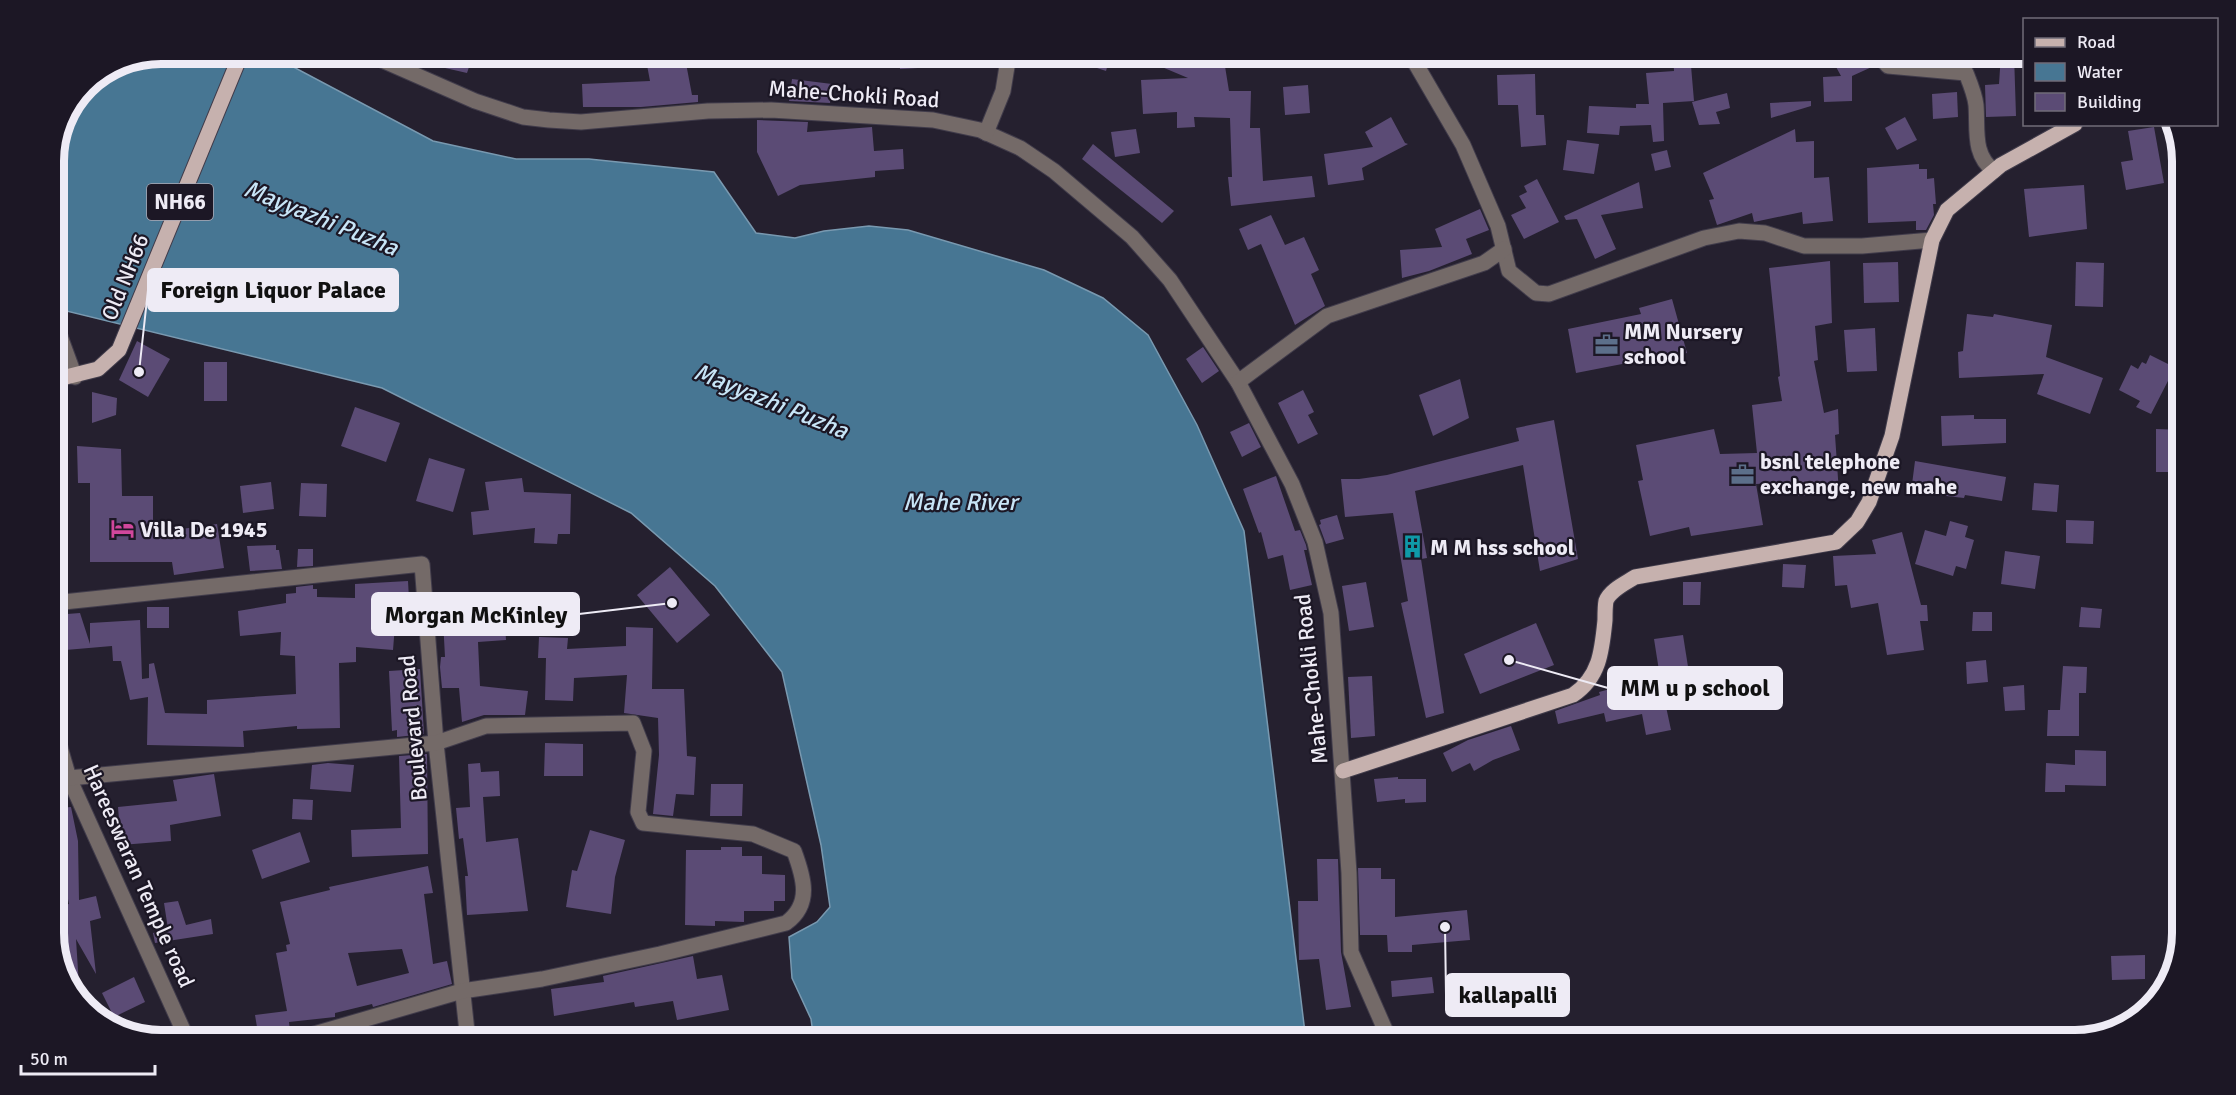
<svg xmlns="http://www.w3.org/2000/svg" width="2236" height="1095" font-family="Signika,sans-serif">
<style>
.water{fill:#477693;stroke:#7999b0;stroke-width:1.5}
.building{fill:#5b4b75;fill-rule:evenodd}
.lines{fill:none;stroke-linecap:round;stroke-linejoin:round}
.minor-casing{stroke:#413c4b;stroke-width:17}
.major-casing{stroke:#413c4b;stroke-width:17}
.minor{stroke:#746a68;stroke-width:15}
.major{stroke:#c6b1ae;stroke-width:15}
.labels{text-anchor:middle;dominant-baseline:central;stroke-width:4.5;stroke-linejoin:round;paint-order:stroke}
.shield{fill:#1c1725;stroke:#afabb7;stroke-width:1.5}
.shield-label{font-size:21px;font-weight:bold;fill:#eeebf5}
.street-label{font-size:22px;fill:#eeebf5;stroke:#1c1725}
.poi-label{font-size:22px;font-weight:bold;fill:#eeebf5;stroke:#1c1725;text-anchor:start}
.water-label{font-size:24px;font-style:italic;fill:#c8e5f7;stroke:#1c1725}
.rim{fill:none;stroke:#eeebf5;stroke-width:8}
.leader{fill:none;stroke:#eeebf5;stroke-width:2}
.callout-dot{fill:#eeebf5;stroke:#1c1725;stroke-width:2}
.callout{fill:#eeebf5;stroke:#eeebf5;stroke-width:2}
.callout-label{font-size:24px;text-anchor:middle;font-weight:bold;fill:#111}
</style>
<rect width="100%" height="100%" fill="#25202f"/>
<!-- water -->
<path class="water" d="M161,54H269L433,141L516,159H589L714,172L756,233L795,238L824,231L869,226L908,230L1044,270L1103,298L1148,335L1197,425L1244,531L1306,1041H814L811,1019L792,978L789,937L817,922L830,907L821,845L782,672L715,586L631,513L382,388L54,308V154L86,85L120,62Z"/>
<!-- building -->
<g class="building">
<path d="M411,54H524V68L469,67L467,73L410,60Z"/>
<path d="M899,54H917L918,68L900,69Z"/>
<path d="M1064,54H1111L1106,71L1064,57Z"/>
<path d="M1207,54H1223L1229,91H1251L1250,128H1260L1263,181L1312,176L1315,197L1231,206L1228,177H1232L1230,118L1194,117L1195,127L1177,128V112L1143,114L1141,80L1188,78L1150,62Z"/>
<path d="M1673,54H1690L1694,101L1663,103L1664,141L1653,142L1651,125L1620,126L1619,135L1587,133L1589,106L1636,108V104H1649L1646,73L1674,71Z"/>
<path d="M1829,54H1868L1874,66L1852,76V101L1824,102L1823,77L1841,76Z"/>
<path d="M2001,54H2014L2016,116L1986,117L1985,85L1999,84Z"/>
<path d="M685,58L692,95H698V102L641,107H583L582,84L650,81L647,65Z"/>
<path d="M1535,74L1536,115H1544L1546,145L1521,147L1518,105H1498L1497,75Z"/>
<path d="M792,79L832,84L830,103L789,101Z"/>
<path d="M1308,85L1310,113L1285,115L1283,87Z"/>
<path d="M1957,92L1958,117L1933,119L1932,94Z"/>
<path d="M1727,93L1730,108L1716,112L1720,124L1699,125L1692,102Z"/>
<path d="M1811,101V106L1771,118L1770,103Z"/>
<path d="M1391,117L1405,143L1408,144L1362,168L1364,180L1328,185L1324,154L1373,147L1365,132Z"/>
<path d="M1905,117L1917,140L1897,150L1885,128Z"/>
<path d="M757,120L808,122L807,132L872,127L874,151L903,149L904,169L875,171V177L800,185L778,196L757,152Z"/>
<path d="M2154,127L2164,183L2126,190L2121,162L2133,160L2128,131Z"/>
<path d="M1136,129L1140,153L1115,157L1111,132Z"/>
<path d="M1795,129L1796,142L1814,141V178L1829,177L1833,221L1803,224L1802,212L1754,222L1752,213L1717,225L1709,200L1714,199L1703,173Z"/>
<path d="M1567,140L1599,144L1594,174L1563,170Z"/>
<path d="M1093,144L1174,211L1162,223L1082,159Z"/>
<path d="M1667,150L1671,167L1655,171L1651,154Z"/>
<path d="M1919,164V169H1927V179L1934,178L1936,204H1933L1934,215L1926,230H1916V221L1868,223L1867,168Z"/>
<path d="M1537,179L1559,222L1524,239L1511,215L1526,208L1519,196L1527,192L1524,186Z"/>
<path d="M1639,182L1643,208L1601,215L1616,249L1595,259L1577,219L1566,220L1564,216Z"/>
<path d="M2084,185L2087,229L2029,237L2024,189Z"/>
<path d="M1480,209L1489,230L1466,239L1472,254L1429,271L1402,278L1400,250L1442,247L1435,229Z"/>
<path d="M1271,215L1285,245L1304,237L1319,270L1311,274L1325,306L1295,325L1261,244L1248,250L1239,229Z"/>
<path d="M1830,261L1832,323L1815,326L1818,360L1814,361L1824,413L1838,409L1839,434L1835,435L1839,493L1798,496L1797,482L1756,484L1763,525L1691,536L1689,527L1650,536L1638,481L1643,480L1636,445L1714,429L1720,454L1757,453L1752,405L1782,401L1778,377L1780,376L1769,268Z"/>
<path d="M1898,262L1899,302L1864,303L1863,263Z"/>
<path d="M2076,262L2104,263L2103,307L2075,306Z"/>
<path d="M1672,299L1687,353L1654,361L1653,358L1576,373L1568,329L1641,314L1639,308Z"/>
<path d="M1967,314L1993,317L1994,314L2052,325L2046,357L2103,378L2090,414L2037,394L2044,374L1959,378L1958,352L1963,351Z"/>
<path d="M1875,328L1877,371L1847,372L1844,330Z"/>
<path d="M137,341L170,359L148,397L119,380Z"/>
<path d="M1203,347L1219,371L1202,383L1186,359Z"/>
<path d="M2150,355L2182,371V384L2169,379L2151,414L2136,407L2140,401L2119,390L2131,365L2138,369L2142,362L2146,364Z"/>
<rect x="204" y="362" width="23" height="39"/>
<path d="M1460,379L1469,418L1433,436L1419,395Z"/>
<path d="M1303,390L1314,412L1308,415L1318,434L1298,444L1278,403Z"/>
<path d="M92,392L117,398L116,415L92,423Z"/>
<path d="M355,407L400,423L386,462L341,446Z"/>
<path d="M1974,415V419H2006V443L1942,446L1941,416Z"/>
<path d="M1554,420L1578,559L1540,571L1523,465L1415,491L1427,558L1421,559L1444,713L1426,718L1401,603L1408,601L1393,513L1345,517L1341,479H1359L1387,475L1519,441L1516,428Z"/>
<path d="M1249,423L1261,447L1242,457L1230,432Z"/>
<path d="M2156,429L2182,430V472H2156Z"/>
<path d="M77,446L121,449L122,496H153V533L217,524L224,568L174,575L172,562H90V483H78Z"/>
<path d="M429,458L465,469L453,512L416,501Z"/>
<path d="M1915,461L2006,477L2002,501L1965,495L1964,498L1911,492Z"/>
<path d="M1276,476L1295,531L1300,530L1306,545L1307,550H1304L1312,585L1290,590L1283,555L1268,559L1261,532L1259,533L1243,489Z"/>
<path d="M522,478L524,492L571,494L570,534H558L557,544L534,543L535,528L473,535L471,512L489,510L485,482Z"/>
<path d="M271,482L274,509L243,513L240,486Z"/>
<path d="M301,483L327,484L326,517L299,516Z"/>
<path d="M2034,483L2059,485L2057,512L2032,510Z"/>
<path d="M1337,515L1344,539L1326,544L1319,525L1321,524L1320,520Z"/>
<path d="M2066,520L2094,521L2093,544L2066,543Z"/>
<path d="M1950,521L1968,526L1965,537L1974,540L1966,569L1956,566L1953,576L1915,564L1925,530L1946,536Z"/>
<path d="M1902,532L1921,605H1927L1928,621H1920L1924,650L1887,655L1878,603L1851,608L1847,585L1835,586L1833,556L1876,554L1872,540Z"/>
<path d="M276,545V550H279L282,569L250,571L247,546Z"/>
<path d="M298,549H313V566L297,567Z"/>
<path d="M2005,551L2040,556L2035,589L2001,584Z"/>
<path d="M1783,564L1806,565L1804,588L1782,587Z"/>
<path d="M670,567L710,615L677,643L637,595Z"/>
<path d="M408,581L409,599L397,600L393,650L356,647V662L339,663L340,728L297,729V726L243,731L244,747L147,745L148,697L130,700L121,661H113L112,646L54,651V615L80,613L90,644V623L140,620L142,679L149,678V664L154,663L165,713L207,714V700L296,694L295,656L280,655L281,632L240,636L238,611L286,603V594L296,593V587L313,585V589H317V597L355,598V584Z"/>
<path d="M1366,582L1374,627L1349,631L1342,586Z"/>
<path d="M1683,582H1701L1700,605H1683Z"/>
<rect x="147" y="607" width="22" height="21"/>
<path d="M2081,607L2102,609L2100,628L2079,627Z"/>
<path d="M504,611L506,640L478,642L480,686L528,691L525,715H484L462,722L459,688H442L440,667L441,657H445L443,620L479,618V612Z"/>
<path d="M1973,612H1992V631H1972Z"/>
<path d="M1536,623L1554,665L1480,694L1464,654Z"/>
<path d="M626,627L653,628L652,689H684L687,756L696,757L694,795L676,794L673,816L653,814L659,755L658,718L624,713L627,675L574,678L573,701L545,700L546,658H538L539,637L568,638L567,649L626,646Z"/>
<path d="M1683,635L1689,673L1660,677L1654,639Z"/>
<path d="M1986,660L1988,682L1967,684L1966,662Z"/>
<path d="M2063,666L2087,667L2086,693H2079V736H2047L2048,710H2060Z"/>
<path d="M420,669L424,734L397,737V730L392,731L389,671Z"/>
<path d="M1372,676L1375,736L1351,738L1348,677Z"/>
<path d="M1661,683L1671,730L1646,735L1642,714L1606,722L1604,713L1558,724L1555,711L1600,695L1599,692L1621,686L1622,691Z"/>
<path d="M2024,685L2025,710L2005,711L2003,687Z"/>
<path d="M1511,726L1520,750L1493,760L1474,771L1470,763L1452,772L1443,753L1468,740Z"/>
<path d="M545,743L583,744V776H544Z"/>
<path d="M2075,750L2106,751V786L2065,785V792H2045L2046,763L2075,765Z"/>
<path d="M427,754L428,854L352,857L351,830L401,828L399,756Z"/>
<path d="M328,763L354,765L351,792L310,789L312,765Z"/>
<path d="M480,763L481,772L499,771L500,796L483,797L486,842L518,838L528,911L467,915L465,876H468L463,838L459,839L456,808L470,807L468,764Z"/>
<path d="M214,774L221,816L170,825L171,841L121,845L118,807L177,801L173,780Z"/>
<path d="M1398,777V779H1426V802L1405,803V799L1377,802L1374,779Z"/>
<path d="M711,784H743L742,816H710Z"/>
<path d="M293,799L313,800L312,820L292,819Z"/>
<path d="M71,807L78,841L79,900L96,896L101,918L90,921L96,974L76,939L80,1001L72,994L54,941V907L69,904L64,880H54V842H62L60,808Z"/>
<path d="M590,830L625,840L615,877L611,914L566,907L572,870L577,871Z"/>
<path d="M300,832L310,862L262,879L252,850Z"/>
<path d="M721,847H742V856H762V874L785,875V901H774V911H744V922L715,921V926L685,925L686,850H721Z"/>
<path d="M1317,859H1338L1341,952L1351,1007L1326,1010L1319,959L1299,960L1298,901H1318Z"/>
<path d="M428,866L433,893L424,894L433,964L447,961L452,984L373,1007L372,1004L335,1013V1017L289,1022L290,1031L259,1039L255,1015L287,1011L276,953L287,951L286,945L290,944L280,902L330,890L329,887ZM402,949L409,973L357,986L348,953Z"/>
<path d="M1358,868H1381V879H1395V917L1467,910L1470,940L1412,945V952H1388L1387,935H1360Z"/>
<path d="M178,901L186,925L211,919L213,934L155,943L153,933L168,929L164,903Z"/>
<path d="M2145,955V979L2112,980L2111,956Z"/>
<path d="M693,956L697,979L722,975L729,1010L677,1020L673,1001L635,1007L634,1002L554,1016L551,989L604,982L603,976Z"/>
<path d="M134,977L145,1002L114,1017L102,993Z"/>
<path d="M1432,977L1434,993L1392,997L1391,981Z"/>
</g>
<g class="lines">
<defs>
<g id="minor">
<path d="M368,54L475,101L523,117L549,120L581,122L708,111L771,110L933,120L980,130L1020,148L1054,171L1132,237L1170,280L1238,382L1292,484L1315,542L1331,613L1349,873L1351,952L1390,1041"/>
<path d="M1410,54L1463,145L1498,226L1509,271L1536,293L1549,294L1704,238L1739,231L1765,233L1804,246H1862L1932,240"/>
<path d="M1878,54L1888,66L1966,73C1970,83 1975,95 1976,105C1978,129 1972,154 1994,171"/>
<path d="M986,133L1003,91L1009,54"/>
<path d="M54,320L75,377"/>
<path d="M1238,382L1327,316L1484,263L1504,249"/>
<path d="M54,603L422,564L436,743L468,1041"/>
<path d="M54,727L69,778L188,1041"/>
<path d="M69,778L436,743L486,726L633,723L644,751L638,812L643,823L753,834L794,851C804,878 812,904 786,923L660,954L542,979L462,991L290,1041"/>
</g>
<g id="major">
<path d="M54,380L98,369L119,350L241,54"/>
<path d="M1343,771L1573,695C1600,677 1602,650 1605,620C1605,614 1605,606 1606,601C1610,590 1626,583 1635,577L1836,542L1857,522L1869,502L1892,436L1932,240L1947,210L2001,165L2075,124"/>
</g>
</defs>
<!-- minor casing -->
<use href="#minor" class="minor-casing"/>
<!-- major casing -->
<use href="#major" class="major-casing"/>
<!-- minor -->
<use href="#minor" class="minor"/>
<!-- major -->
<use href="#major" class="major"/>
</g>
<!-- icons -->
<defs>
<symbol id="office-bare" viewBox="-9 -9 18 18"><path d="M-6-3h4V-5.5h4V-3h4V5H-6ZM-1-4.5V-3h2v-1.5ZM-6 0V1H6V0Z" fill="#5c6f8a" stroke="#1c1725" stroke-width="2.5" paint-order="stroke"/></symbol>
<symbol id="hotel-bare" viewBox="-9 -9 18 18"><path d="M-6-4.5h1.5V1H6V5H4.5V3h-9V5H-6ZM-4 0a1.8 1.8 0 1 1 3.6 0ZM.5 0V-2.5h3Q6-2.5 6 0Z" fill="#d1479c" stroke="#1c1725" stroke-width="2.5" paint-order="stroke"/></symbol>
<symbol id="building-bare" viewBox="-9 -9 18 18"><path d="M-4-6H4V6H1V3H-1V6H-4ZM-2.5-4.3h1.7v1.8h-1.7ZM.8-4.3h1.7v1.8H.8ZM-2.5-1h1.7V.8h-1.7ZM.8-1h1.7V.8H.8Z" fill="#0f9aa8" stroke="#1c1725" stroke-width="2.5" paint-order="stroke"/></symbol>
</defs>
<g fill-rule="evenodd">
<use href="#office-bare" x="1590" y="328" width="33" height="33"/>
<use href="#office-bare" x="1726" y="458" width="33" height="33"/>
<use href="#hotel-bare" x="106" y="512" width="33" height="33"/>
<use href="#building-bare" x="1396" y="530" width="33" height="33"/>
</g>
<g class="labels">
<!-- shield labels -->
<rect class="shield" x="147" y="184" width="66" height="36" rx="4.5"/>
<g class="shield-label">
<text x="180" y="202">NH66</text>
</g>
<!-- street labels -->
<g class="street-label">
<text transform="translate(854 94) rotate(4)">Mahe-Chokli Road</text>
<text transform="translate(125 277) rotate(-68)">Old NH66</text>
<text transform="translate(1311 679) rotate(-96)">Mahe-Chokli Road</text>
<text transform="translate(413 728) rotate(-95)">Boulevard Road</text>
<text transform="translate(139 876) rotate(66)">Hareeswaran Temple road</text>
</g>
<!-- poi labels -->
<g class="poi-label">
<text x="1624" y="331">MM Nursery<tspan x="1624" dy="25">school</tspan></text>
<text x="1760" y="461">bsnl telephone<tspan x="1760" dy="25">exchange, new mahe</tspan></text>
<text x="140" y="529">Villa De 1945</text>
<text x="1430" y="547">M M hss school</text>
</g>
<!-- water labels -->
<g class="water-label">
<text transform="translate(321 218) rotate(22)">Mayyazhi Puzha</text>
<text transform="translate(771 401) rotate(22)">Mayyazhi Puzha</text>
<text x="960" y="502">Mahe River</text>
</g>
</g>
<!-- crop -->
<path d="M0 0H2236V1095H0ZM161 64H2075A97 97 0 0 1 2172 161V933A97 97 0 0 1 2075 1030H161A97 97 0 0 1 64 933V161A97 97 0 0 1 161 64Z" fill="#1c1725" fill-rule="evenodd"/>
<path class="rim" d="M161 64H2075A97 97 0 0 1 2172 161V933A97 97 0 0 1 2075 1030H161A97 97 0 0 1 64 933V161A97 97 0 0 1 161 64Z"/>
<!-- callouts -->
<path class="leader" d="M139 372L148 290M672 603L579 614M1509 660L1608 688M1445 927L1446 995"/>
<g class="callout-dot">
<circle cx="139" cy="372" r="6"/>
<circle cx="672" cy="603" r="6"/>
<circle cx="1509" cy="660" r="6"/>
<circle cx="1445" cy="927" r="6"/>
</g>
<g class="callout">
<rect x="148" y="269" width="250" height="42" rx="6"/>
<rect x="372" y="593" width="207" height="42" rx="6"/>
<rect x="1608" y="667" width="174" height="42" rx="6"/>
<rect x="1446" y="974" width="123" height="42" rx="6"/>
</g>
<g class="callout-label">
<text x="273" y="298">Foreign Liquor Palace</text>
<text x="476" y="623">Morgan McKinley</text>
<text x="1695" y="696">MM u p school</text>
<text x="1508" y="1003">kallapalli</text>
</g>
<!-- legend -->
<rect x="2023" y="18" width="195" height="108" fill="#1c1725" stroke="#706c78" stroke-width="1.5"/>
<rect x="2035" y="38" width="30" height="9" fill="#c6b1ae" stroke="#706c78" stroke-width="1.5"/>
<text x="2077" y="48" font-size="18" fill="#eeebf5">Road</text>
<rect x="2035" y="63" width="30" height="18" fill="#477693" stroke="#706c78" stroke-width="1.5"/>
<text x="2077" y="78" font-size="18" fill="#eeebf5">Water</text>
<rect x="2035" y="93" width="30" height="18" fill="#5b4b75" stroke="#706c78" stroke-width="1.5"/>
<text x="2077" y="108" font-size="18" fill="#eeebf5">Building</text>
<!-- scale -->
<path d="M21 1065v9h134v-9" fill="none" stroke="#eeebf5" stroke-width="3"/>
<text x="30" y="1065" font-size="18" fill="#eeebf5" stroke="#1c1725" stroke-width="4.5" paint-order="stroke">50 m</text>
</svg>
